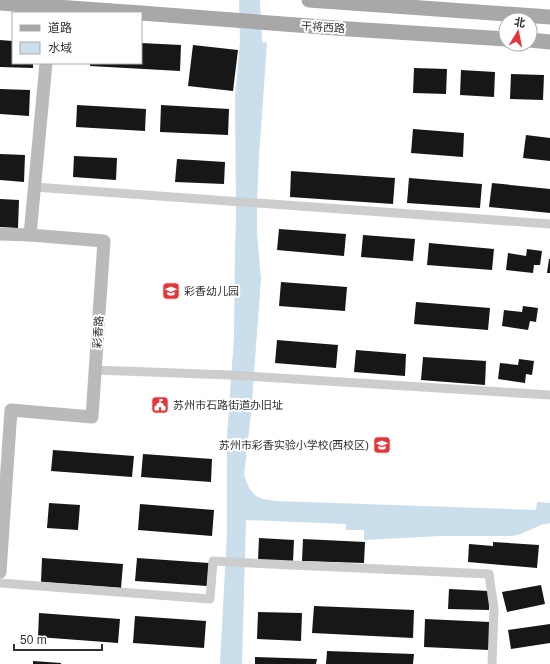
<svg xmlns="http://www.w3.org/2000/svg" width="550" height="664" font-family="Arial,'Noto Sans SC',sans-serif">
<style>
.water{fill:#cbdeec}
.building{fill:#171717}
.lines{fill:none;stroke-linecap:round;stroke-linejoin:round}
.street{stroke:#cdcdcd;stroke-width:9}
.secondary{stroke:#bababa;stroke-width:13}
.primary{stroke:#a8a8a8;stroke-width:15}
.labels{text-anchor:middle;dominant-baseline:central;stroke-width:4;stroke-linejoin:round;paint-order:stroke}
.street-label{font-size:11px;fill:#303030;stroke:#fff}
.poi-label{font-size:11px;fill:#303030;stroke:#fff;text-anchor:start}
</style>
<rect width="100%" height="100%" fill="#fff"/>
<!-- water -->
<path class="water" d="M239,0H260L262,42L267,43L259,157L257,201V233L261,279L251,414L244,475L249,488L256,496L263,499L276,501L536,510L537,502L550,503V523L541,525L521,534L512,536H440L364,540V530H346V524L246,520L242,664H220L227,533V437L234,336L235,246L236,219L235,97L240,42Z"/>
<!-- building -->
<g class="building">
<path d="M0,40L13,41V63H33V68L0,67Z"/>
<path d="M141,43L181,45L180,71L90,66V63H141Z"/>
<path d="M193,45L238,50L233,91L188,86Z"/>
<path d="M414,68L447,69L446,94L413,93Z"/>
<path d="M461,70L495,72L494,97L460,95Z"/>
<path d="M511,74L544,75L543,100L510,99Z"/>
<path d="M0,89L30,90L29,116L0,114Z"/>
<path d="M77,105L146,109L145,131L76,127Z"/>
<path d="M161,105L229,109L228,135L160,132Z"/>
<path d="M413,129L464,133L463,157L411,153Z"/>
<path d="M526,135L550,138V161L523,158Z"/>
<path d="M0,154L25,155L24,182L0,180Z"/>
<path d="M74,156L117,158L116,180L73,177Z"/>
<path d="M177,159L225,162L224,184L175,182Z"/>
<path d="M291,171L395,178L393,204L290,197Z"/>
<path d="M409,178L482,184L480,208L407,203Z"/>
<path d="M492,183L550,189V213L489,207Z"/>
<path d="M0,199L19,200L18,228L0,227Z"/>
<path d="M279,229L346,234L344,256L277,250Z"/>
<path d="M363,235L415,239L413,261L361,257Z"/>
<path d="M429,243L494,249L492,270L427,265Z"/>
<path d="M527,249L542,251L540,265H534L533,273L506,270L508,253L526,256Z"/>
<path d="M549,259H550V273H547Z"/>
<path d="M281,282L347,287L345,311L279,306Z"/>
<path d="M416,302L490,308L488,330L414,324Z"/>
<path d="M523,306L538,308L536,322L530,321L528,330L502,326L504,310L522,312Z"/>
<path d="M277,340L338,345L336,368L275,363Z"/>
<path d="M356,350L406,354L405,376L354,372Z"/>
<path d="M423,357L486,361L485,385L421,380Z"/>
<path d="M519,359L534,361L532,375L526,374L525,383L498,379L500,363L518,365Z"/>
<path d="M53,450L134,456L132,477L51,471Z"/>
<path d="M143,454L212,459L211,482L141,477Z"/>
<path d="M49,503L80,505L78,530L47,528Z"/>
<path d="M140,504L214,510L212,536L138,530Z"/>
<path d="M259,538L294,540L293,562L258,560Z"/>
<path d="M303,539L365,542L364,563L302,561Z"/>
<path d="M493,542L539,545L537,568L468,562L469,544L493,546Z"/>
<path d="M42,558L123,564L121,588L41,582Z"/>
<path d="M137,558L209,563L207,586L135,581Z"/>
<path d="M541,585L545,604L507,612L502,592Z"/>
<path d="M449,589L489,591V610L448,609Z"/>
<path d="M314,606L414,610L413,638L312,633Z"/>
<path d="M258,612L302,613L301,641L257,639Z"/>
<path d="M39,613L120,619L118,643L38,637Z"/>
<path d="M135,616L206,621L204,648L133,643Z"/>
<path d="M425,619L490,622L489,650L424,647Z"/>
<path d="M550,624V643L511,649L508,630Z"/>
<path d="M327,651L414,654L413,664H326Z"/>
<path d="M255,657L317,659L316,664H255Z"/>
<path d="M33,661L61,663V664H33Z"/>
</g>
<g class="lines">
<!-- street -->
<g class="street">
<path d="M34,187L550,224"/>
<path d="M95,370L230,375L550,395"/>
<path d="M0,583L210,599L213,561L250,563L489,574L494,609L492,664"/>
</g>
<!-- secondary -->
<g class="secondary">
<path d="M0,234L30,235"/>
<path d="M0,572L11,410L92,417L104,241L30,235L46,63"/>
</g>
<!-- primary -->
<g class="primary">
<path d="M309,0L550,17"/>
<path d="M0,3L141,13"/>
<path d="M141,13L349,29L506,39"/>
<path d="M530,40L550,42"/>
</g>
</g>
<!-- icons -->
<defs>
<symbol id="school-square" viewBox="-11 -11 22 22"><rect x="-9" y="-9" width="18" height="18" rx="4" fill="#e3363b" stroke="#fff"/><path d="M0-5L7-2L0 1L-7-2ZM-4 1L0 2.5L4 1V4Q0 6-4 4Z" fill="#fff"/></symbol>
<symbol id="civic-square" viewBox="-11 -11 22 22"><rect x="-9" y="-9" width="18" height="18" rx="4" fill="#e3363b" stroke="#fff"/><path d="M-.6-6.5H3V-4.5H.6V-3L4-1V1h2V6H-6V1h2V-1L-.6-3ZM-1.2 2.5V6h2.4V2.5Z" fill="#fff"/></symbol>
</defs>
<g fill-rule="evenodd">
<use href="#school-square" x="161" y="281" width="20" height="20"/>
<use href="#civic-square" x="150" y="395" width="20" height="20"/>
<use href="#school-square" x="372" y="435" width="20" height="20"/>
</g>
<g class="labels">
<!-- street labels -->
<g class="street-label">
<text transform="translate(323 27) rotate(4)">干将西路</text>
<text transform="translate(98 332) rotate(-86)">彩香路</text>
</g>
<!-- poi labels -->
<g class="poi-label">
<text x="184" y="291">彩香幼儿园</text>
<text x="173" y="405">苏州市石路街道办旧址</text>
<text x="369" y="445" text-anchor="end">苏州市彩香实验小学校(西校区)</text>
</g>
</g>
<!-- legend -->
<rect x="12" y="12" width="130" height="52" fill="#ffffff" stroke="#acacac"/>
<rect x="20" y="25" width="20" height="6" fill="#a8a8a8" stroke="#acacac"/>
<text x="48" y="32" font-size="12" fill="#303030">道路</text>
<rect x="20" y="42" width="20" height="12" fill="#cbdeec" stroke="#acacac"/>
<text x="48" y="52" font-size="12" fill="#303030">水域</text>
<!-- north arrow -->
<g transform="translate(518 32) rotate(10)"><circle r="19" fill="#ffffff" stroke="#acacac"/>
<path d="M0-3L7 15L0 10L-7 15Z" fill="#e3363b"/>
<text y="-6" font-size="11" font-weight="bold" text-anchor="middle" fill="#303030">北</text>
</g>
<!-- scale -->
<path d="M14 644v6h88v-6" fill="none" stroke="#303030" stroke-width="2"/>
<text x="20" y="644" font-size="12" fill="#303030" stroke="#ffffff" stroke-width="3" paint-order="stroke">50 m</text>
</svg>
